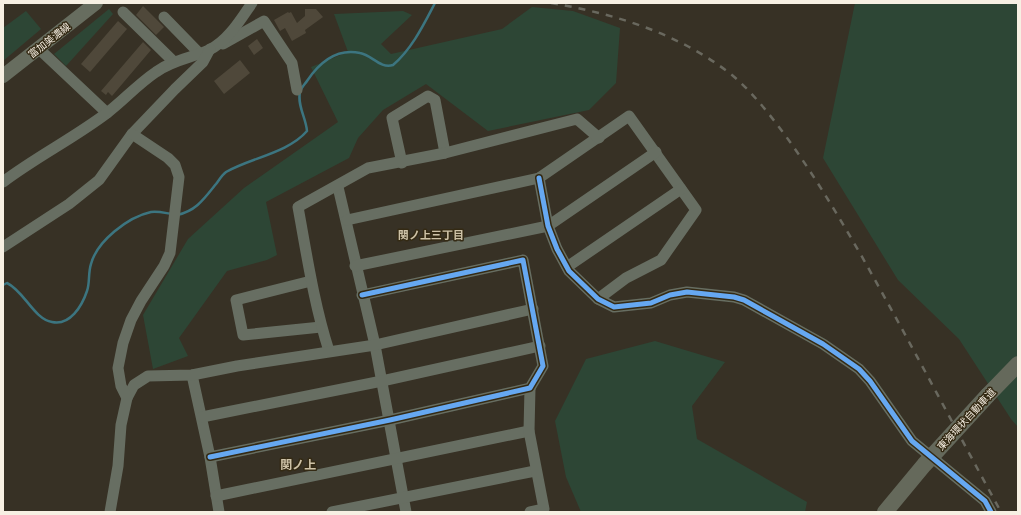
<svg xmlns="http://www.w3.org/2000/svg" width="1021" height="515" viewBox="0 0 1021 515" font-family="'Fira Sans Condensed','Noto Sans JP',sans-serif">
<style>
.green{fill:#2d4635}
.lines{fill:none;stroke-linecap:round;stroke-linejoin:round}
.stream{stroke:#3c7580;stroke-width:2.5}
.building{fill:#4f483a}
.minor{stroke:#676e62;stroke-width:11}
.major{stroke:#676d5f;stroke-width:14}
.highway{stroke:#65695b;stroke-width:16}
.rail{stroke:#69685e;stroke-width:2.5;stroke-dasharray:7 7;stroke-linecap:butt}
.highway-bridge{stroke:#65695b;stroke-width:16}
.cycleway-casing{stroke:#342a14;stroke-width:8}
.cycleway{stroke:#66a8f1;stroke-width:5}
.labels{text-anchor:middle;stroke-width:3;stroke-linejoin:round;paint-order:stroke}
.street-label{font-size:10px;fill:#f7f0e3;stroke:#342a14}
.neighbourhood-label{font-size:11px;font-weight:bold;fill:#cec2a7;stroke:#342a14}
.quarter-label{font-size:12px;font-weight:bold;fill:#cec2a7;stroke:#342a14}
</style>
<rect width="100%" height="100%" fill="#373125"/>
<g class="green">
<path d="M855,3H1018V427L1011,419L959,339L898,280L823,158Z"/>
<path d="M532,7L573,11L620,28L616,83L589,110L488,131L426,84L383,110L358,138L349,158L266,202L277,255L267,260L227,271L179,338L188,356L153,369L143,315L188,239L244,188L338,122L311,67L348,52L334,14L403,11L412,15L381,44L391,54L502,29Z"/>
<path d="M109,9L113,14L66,66L54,54Z"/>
<path d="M26,11L41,29L3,61V28Z"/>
<path d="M655,341L725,362L692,406L697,439L807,502L805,512H581L566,477L555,421L586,359Z"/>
</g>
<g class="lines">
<g class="stream">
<path d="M177,215C196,211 204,199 216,184C219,180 222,175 226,172C250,158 288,153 307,131C306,118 297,105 300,92C301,88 305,84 307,81C319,63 336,48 360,53C372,55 380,69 393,65C412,49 424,24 435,3"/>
<path d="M3,285L7,283C24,291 34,319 52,322C70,326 82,306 87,291C90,283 88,273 91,264C97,241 128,217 151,212C158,211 165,213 172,214"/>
</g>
</g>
<g class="building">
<path d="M143,6L164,27L156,35L136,15Z"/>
<path d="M305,9H316L323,17L305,30L306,33L292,41L285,28L280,31L274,20L288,12L289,13L291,12L297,23L305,16Z"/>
<path d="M118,21L127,29L90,72L81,64Z"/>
<path d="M257,39L263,48L254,55L248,46Z"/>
<path d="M143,42L151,50L112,96L108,92L106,95L101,91Z"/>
<path d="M240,60L250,73L224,94L214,81Z"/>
</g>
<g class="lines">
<g class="minor">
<path d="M123,12L174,62"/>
<path d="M164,17L199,53"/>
<path d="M223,44L264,21L292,63L297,90"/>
<path d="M38,48L107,113"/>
<path d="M402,163L392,118L428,96L435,100L445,153"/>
<path d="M539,178L548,226L557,249L569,271L598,299L614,307L651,303L670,295L687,292L734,297L744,300L823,344L859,369L870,381L912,441L985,501L991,512"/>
<path d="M3,182C36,157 74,138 107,113C124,100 138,84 156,72C172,60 191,58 209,50C228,41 241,19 252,3"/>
<path d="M338,187L375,345L406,512"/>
<path d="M347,220L539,178L629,116L696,210L661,260L626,278L598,299"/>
<path d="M3,247L69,204L99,180L132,134L175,89L203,62L210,49"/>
<path d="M355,266L548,226L656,152"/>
<path d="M567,267L681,189"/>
<path d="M311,281L236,300L243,335L321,327"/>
<path d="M329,351C314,304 307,256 298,207L368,168L445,153L577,119L599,138"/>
<path d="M192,375L210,457L219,512"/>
<path d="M127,398L134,385L148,376L192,375L237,366L375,345L533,309"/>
<path d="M202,417L382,381L540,346"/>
<path d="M210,457L390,420L530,388L543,366L523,260L362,295"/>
<path d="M216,496L529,431"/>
<path d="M110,512L118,466L121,425L127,398L121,386L118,368L123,343L131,320L141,301L164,266L170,253L179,177L175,165L168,158L132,134"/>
<path d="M332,512L535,471"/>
<path d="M530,512L544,509L529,431L530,388"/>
</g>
<path class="major" d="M3,76L96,3"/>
<path class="highway" d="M988,395L1018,364"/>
<path class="rail" d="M551,3C616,14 680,34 732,75C751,91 767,111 782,131C811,170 836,212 861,255C909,340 954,426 1001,512"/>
<path class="highway-bridge" d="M885,512L924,465L988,395"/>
<defs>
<g id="cycleway">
<path d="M539,178L548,226L557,249L569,271L598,299L614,307L651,303L670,295L687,292L734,297L744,300L823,344L859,369L870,381L912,441L985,501L991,512"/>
<path d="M210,457L390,420L530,388L543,366L523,260L362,295"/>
</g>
</defs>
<use href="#cycleway" class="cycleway-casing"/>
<use href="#cycleway" class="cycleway"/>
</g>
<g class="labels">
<g class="street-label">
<text transform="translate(49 40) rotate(-38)" y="4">富加美濃線</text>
<text transform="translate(966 419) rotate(-47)" y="4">東海環状自動車道</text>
</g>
<g class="neighbourhood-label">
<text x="431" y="239">関ノ上三丁目</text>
</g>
<g class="quarter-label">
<text x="298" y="469">関ノ上</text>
</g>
</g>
<rect width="1021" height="515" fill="none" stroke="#f7f0e3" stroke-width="8"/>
</svg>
